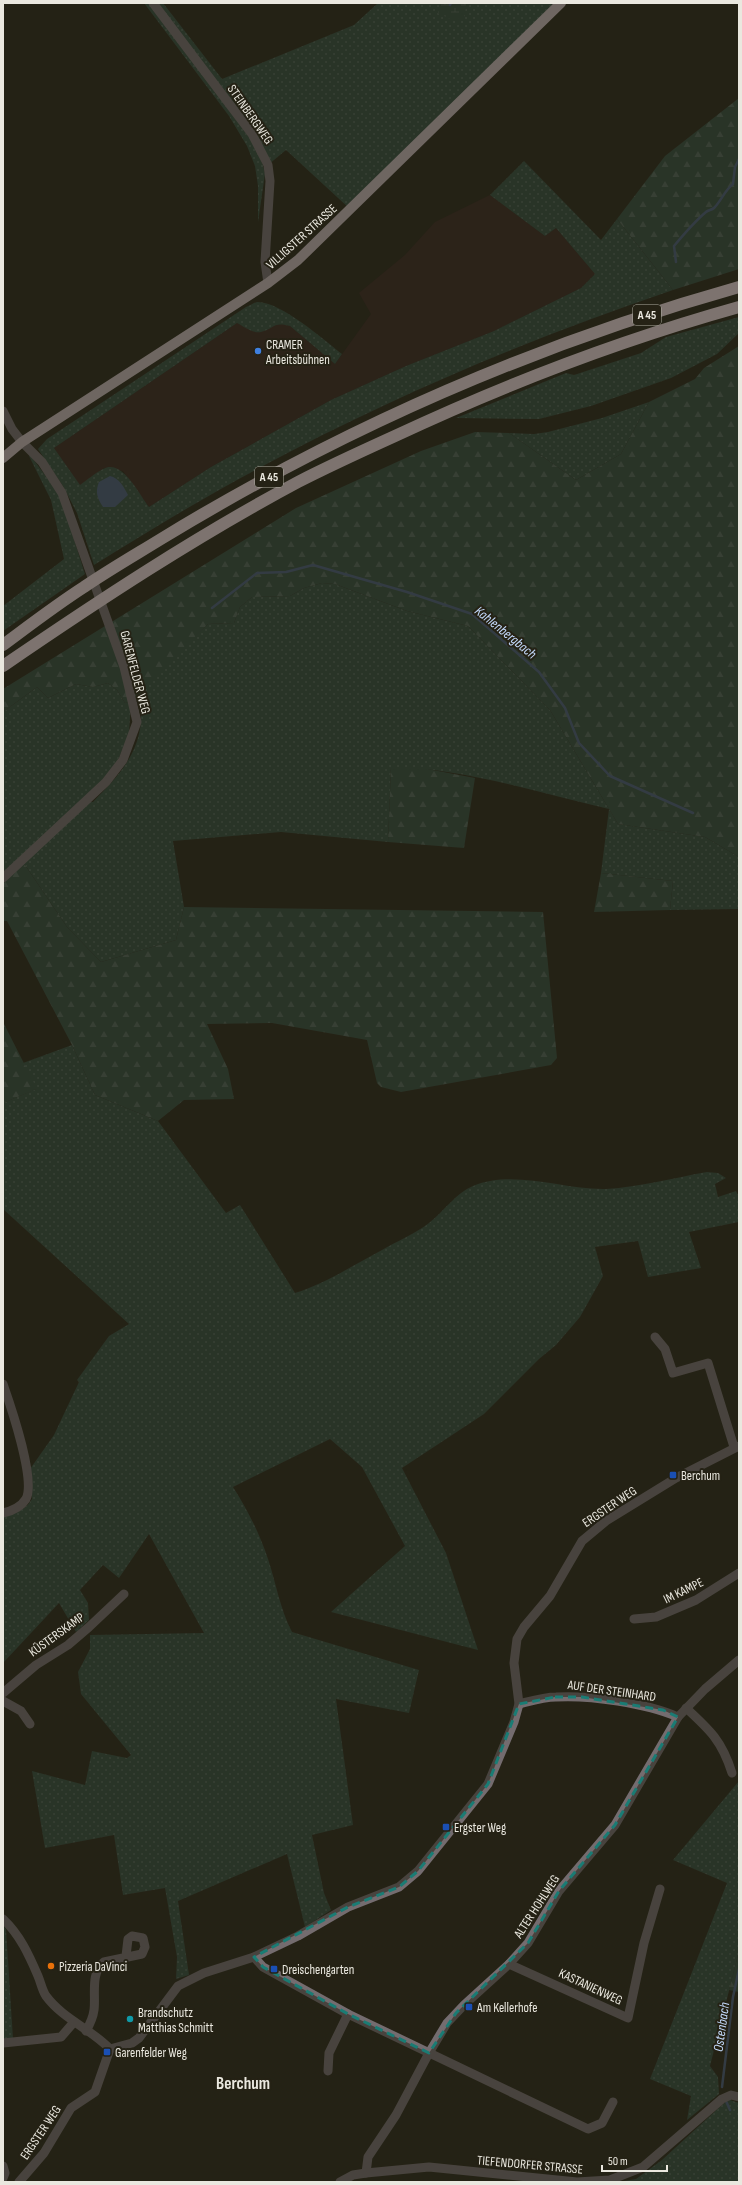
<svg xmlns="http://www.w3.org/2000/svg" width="742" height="2185" viewBox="0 0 742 2185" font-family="'Sofia Sans Condensed',sans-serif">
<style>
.industrial{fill:#36241e}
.grass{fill:url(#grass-dots)}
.forest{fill:url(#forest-firs)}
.wetland{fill:url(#wetland-marsh)}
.water{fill:#465a7a}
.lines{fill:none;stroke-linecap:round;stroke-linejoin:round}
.stream{stroke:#465a7a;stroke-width:2.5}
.minor{stroke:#746c6f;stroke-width:9}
.major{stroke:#c8b8bd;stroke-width:10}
.highway{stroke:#e9d6dc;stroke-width:12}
.marked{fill:none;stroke:#1a7c74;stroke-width:3;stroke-dasharray:8 5;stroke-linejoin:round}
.shop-dot{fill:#3f7fe0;stroke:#252215;stroke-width:1.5}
.transit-dot{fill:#1a4fb4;stroke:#252215;stroke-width:1.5}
.food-dot{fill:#e8710a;stroke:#252215;stroke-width:1.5}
.culture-dot{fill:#0f9aa8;stroke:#252215;stroke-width:1.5}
.labels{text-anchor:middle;stroke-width:4;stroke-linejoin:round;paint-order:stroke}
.shield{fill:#252215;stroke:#afada2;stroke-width:1}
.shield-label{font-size:12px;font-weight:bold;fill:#eae8df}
.street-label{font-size:13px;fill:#eae8df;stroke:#252215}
.poi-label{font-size:13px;fill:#eae8df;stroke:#252215;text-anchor:start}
.water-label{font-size:14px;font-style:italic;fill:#c4dafc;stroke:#252215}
.district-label{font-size:17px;font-weight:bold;fill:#eae8df;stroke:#252215}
</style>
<defs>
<pattern id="grass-dots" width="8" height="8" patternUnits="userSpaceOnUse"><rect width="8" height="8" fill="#30493d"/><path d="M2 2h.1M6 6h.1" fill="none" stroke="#4e6359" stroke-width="1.8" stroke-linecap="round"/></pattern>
<pattern id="forest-firs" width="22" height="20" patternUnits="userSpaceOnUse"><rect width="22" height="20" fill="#30493d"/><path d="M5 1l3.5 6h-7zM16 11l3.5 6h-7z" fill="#4e6359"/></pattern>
<pattern id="wetland-marsh" width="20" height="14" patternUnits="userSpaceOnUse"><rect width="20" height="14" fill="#30493d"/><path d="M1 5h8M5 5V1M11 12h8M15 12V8" fill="none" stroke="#4e6359"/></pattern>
</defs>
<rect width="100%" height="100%" fill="#252215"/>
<path class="industrial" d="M490,195L545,236L556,228L595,274L581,288L494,331L406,366L331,400L211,467L149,507L123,471L104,468L80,486L54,448L237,323L253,331L260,332L271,326L283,324L290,326L335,364L371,314L359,293L405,255L435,222Z"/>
<g class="grass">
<path d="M144,3H150L251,140L263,165L265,174L258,222V186L255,166L247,146L229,116Z"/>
<path d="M157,3H163L222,79L354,25L378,3H554L350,209L286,150L268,165Z"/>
<path d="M524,161L601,240L617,219L673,290C531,338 393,396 261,467C204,497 149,531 94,565L77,513L63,486L38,449L47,439L246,307C249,306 254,303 257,302C280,301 324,340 342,354L335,364L290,326C274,321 273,329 261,332C253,334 243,326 237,323L54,448L80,485C87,480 95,473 103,469C122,458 139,494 149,507L211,467L331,400L406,366L494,331L581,288L595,274L556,228L545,236L490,195Z"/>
<path d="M739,317V333L717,354L671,378L591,406L539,419L456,418L566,373L574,375L641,353L666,337Z"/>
<path d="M649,402L621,454L576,480L509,433L534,434L548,432L602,418Z"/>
<path d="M30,455L60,495L85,574L3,631V606L64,559L51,500L29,456Z"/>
<path d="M322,583L335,584L407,611L468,626L550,710L618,824L705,837L739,857V909L670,910L673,881L601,873L609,809C539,793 463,768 391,767L388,842L281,832L173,841L184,907L176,940L101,962L67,927L23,862L90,802H93C116,778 138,757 141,721C142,704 135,705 145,686C155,668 192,639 208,624L234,623L240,607L252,597L290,596L304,588Z"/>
<path d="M108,683L117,690L125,703L131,702L129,734L115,767L98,786L3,873V712L37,687L48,698L76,684L93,687Z"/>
<path d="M72,1045L95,1095L158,1121L226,1213L240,1205L295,1293C325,1284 355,1264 382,1250C397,1241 415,1234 429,1223C444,1211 456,1193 473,1186C514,1169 563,1190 606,1189C640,1187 673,1178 707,1172L718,1173L726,1178L715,1184L718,1197L736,1191L739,1197V1222L689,1232L701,1268L648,1277L638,1241L595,1247L603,1276L580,1317L556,1345L539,1359L484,1414L402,1468L446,1553L478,1650L331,1612L405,1546L362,1467L330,1439L233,1487C247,1509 260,1534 268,1559C276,1583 280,1609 292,1632L419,1670L409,1713L336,1699L353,1825L312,1835L324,1893L331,1910L305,1927L287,1854L178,1901L189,1975L176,1979L177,1957L165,1888L123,1895L114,1835L45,1848L32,1771L85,1785L92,1751L127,1758L131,1755L81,1694L78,1672L90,1649V1635L204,1633L149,1534L119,1578L103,1565L80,1590L88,1603L89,1620L76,1632L59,1603L3,1663V1517C14,1514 26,1510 32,1499L30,1469L54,1435L79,1382L77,1380L109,1336L129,1324L3,1209V1103L36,1089L23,1063Z"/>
<path d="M739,1781V1951L710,2066L718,2077L719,2094L687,2120L691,2096L650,2079L727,1883L673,1860Z"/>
<path d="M3,1926L6,1929L13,2039H3Z"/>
<path d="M730,2100L739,2103V2182H618L636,2179L662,2160L723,2104Z"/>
</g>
<g class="forest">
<path d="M739,98V269L673,290L617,219L665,156Z"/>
<path d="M739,346V857L705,837L618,824L550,710L468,626L407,611L335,584L322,583L304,588L290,596L252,597L240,607L234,623L208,624L146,684L138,701L125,703L117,690L108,683L93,687L76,684L48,698L37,687L3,712V689L296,508L421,451L475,432L509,433L576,480L621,454L649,402L695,379L704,368Z"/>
<path d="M391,767H417L475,778L464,848L388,842Z"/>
<path d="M23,862L67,927L101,962L176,940L184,907L543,912L557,1058L551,1065L401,1092L381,1087L377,1083L367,1040L272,1023L207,1024L228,1069L234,1099L184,1100L158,1121L95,1095L72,1045L7,921H3V884Z"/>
<path d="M601,873L673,881L670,910L594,912Z"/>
<path d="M3,1022L37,1089L3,1103Z"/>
<path d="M739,1951V1992L729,1990Z"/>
</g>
<path class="wetland" d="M440,3H466L465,16L454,21L438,13Z"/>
<path class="water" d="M110,476C119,478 124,487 128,495L115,507H103C97,498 95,492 99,482Z"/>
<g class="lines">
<g class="stream">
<path d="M450,5L451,3"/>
<path d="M676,262L674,246C684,234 694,222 706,212C708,210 712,210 714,208C721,201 725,190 733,184L735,167L739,159"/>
<path d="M212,608L257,573L286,572L313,565L407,592L472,614L539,672L565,708L579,743L610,776L693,813"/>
<path d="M722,2087L733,1997L739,1969"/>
<path d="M726,2101L730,2110"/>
</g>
<g class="minor">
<path d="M153,3L252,134L268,165L270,181L265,262L268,283"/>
<path d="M3,411L12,429L22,442L42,462L62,493L124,667L137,722L123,760L106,782L3,878"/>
<path d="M655,1337L665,1349L673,1373L708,1363L734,1447"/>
<path d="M3,1384C10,1404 36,1480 26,1499C21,1507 12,1511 3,1513"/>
<path d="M634,1619L656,1617L696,1600L739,1573"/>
<path d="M3,1693L36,1665L68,1645L89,1627L124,1594"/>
<path d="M3,1701L21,1711L30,1724"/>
<path d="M519,1704C531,1701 544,1697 556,1697C590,1695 646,1703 678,1717"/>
<path d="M686,1708C710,1730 722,1741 732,1773"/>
<path d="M3,1919C20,1935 29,1955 38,1976C41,1983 42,1990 46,1996C63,2019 91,2029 110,2049"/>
<path d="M254,1957L263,1967L348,2014L588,2129L602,2123L613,2102"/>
<path d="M509,1964L628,2018L644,1943L660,1889"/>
<path d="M86,2031C90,2024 93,2018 94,2010C96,1996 90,1972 104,1962L142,1954L145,1947L143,1938L132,1936L128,1939L126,1956"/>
<path d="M3,2043L61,2037L74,2022"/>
<path d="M328,2071L329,2053L348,2014"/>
<path d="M3,2166L5,2173L3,2178"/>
<path d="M366,2173L368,2157L396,2115L429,2053L447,2023L464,2005L509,1964L528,1943L559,1891L615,1825L678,1717L705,1689L739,1660"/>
<path d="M19,2182L44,2153L71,2108L95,2092L110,2049L132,2043L139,2038L178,1986L204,1973L254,1957L298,1936L348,1907L399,1887L418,1871L488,1784L514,1722L519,1704L514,1663L517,1639L524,1627L550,1596L582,1541L606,1521L676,1478L739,1446"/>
<path d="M340,2182L353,2175L366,2173L429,2167L577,2182L610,2180L643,2167L722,2099L731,2095L739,2097"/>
</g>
<path class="major" d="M3,458L22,442L268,283L298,260L561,3"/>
<g class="highway">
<path d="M3,645C30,625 56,605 84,587C109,570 135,555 161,539C341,429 536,344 739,287"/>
<path d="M3,666C98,601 195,537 298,482C329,466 362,451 395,436C506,384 621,340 739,307"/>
</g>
</g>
<path d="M0 0H742V2185H0ZM555,1697H582L663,1710L678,1717L615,1825L559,1891L528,1943L456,2013L429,2053L348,2014L263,1967L254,1957L348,1907L399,1887L418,1871L488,1784L519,1704Z" fill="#252215" fill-opacity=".55" fill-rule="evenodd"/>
<path class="marked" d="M555,1697H582L663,1710L678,1717L615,1825L559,1891L528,1943L456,2013L429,2053L348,2014L263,1967L254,1957L348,1907L399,1887L418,1871L488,1784L519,1704Z"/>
<circle class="shop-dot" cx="258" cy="351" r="4"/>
<g class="transit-dot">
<rect x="669" y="1471" width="8" height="8" rx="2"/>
<rect x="442" y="1823" width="8" height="8" rx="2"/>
<rect x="270" y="1965" width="8" height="8" rx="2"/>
<rect x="465" y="2003" width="8" height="8" rx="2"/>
<rect x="103" y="2048" width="8" height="8" rx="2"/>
</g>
<circle class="food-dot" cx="51" cy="1966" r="4"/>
<circle class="culture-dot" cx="130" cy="2019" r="4"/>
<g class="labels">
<g class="shield">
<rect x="633" y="305" width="28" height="20" rx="3"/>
<rect x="255" y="467" width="28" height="20" rx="3"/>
</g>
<g class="shield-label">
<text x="647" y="319">A 45</text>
<text x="269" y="481">A 45</text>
</g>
<g class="street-label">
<text transform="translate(251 114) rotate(55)" y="5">STEINBERGWEG</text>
<text transform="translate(301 236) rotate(-42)" y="5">VILLIGSTER STRASSE</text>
<text transform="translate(136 672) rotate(75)" y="5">GARENFELDER WEG</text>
<text transform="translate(609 1506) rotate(-34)" y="5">ERGSTER WEG</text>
<text transform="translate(683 1590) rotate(-26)" y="5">IM KAMPE</text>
<text transform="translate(56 1634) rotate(-36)" y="5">KÜSTERSKAMP</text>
<text transform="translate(612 1690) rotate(8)" y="5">AUF DER STEINHARD</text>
<text transform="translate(536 1906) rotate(-57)" y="5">ALTER HOHLWEG</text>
<text transform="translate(591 1986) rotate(25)" y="5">KASTANIENWEG</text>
<text transform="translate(40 2132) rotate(-56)" y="5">ERGSTER WEG</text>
<text transform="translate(530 2164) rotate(5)" y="5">TIEFENDORFER STRASSE</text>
</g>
<g class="poi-label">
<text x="266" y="349">CRAMER<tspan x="266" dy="15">Arbeitsbühnen</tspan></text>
<text x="681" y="1480">Berchum</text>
<text x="454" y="1832">Ergster Weg</text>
<text x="59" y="1971">Pizzeria DaVinci</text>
<text x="282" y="1974">Dreischengarten</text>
<text x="477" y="2012">Am Kellerhofe</text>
<text x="138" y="2017">Brandschutz<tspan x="138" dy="15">Matthias Schmitt</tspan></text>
<text x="115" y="2057">Garenfelder Weg</text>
</g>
<g class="water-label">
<text transform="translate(506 632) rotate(39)" y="5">Kahlenbergbach</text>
<text transform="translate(721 2027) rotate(-82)" y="5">Ostenbach</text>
</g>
<g class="district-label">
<text x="243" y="2089">Berchum</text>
</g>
</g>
<rect width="742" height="2185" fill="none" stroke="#eae8df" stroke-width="8"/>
<path d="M602 2165v6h65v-6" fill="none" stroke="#eae8df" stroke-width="2"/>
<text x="608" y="2165" font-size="12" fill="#eae8df" stroke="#252215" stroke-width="3" paint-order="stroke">50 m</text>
</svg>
